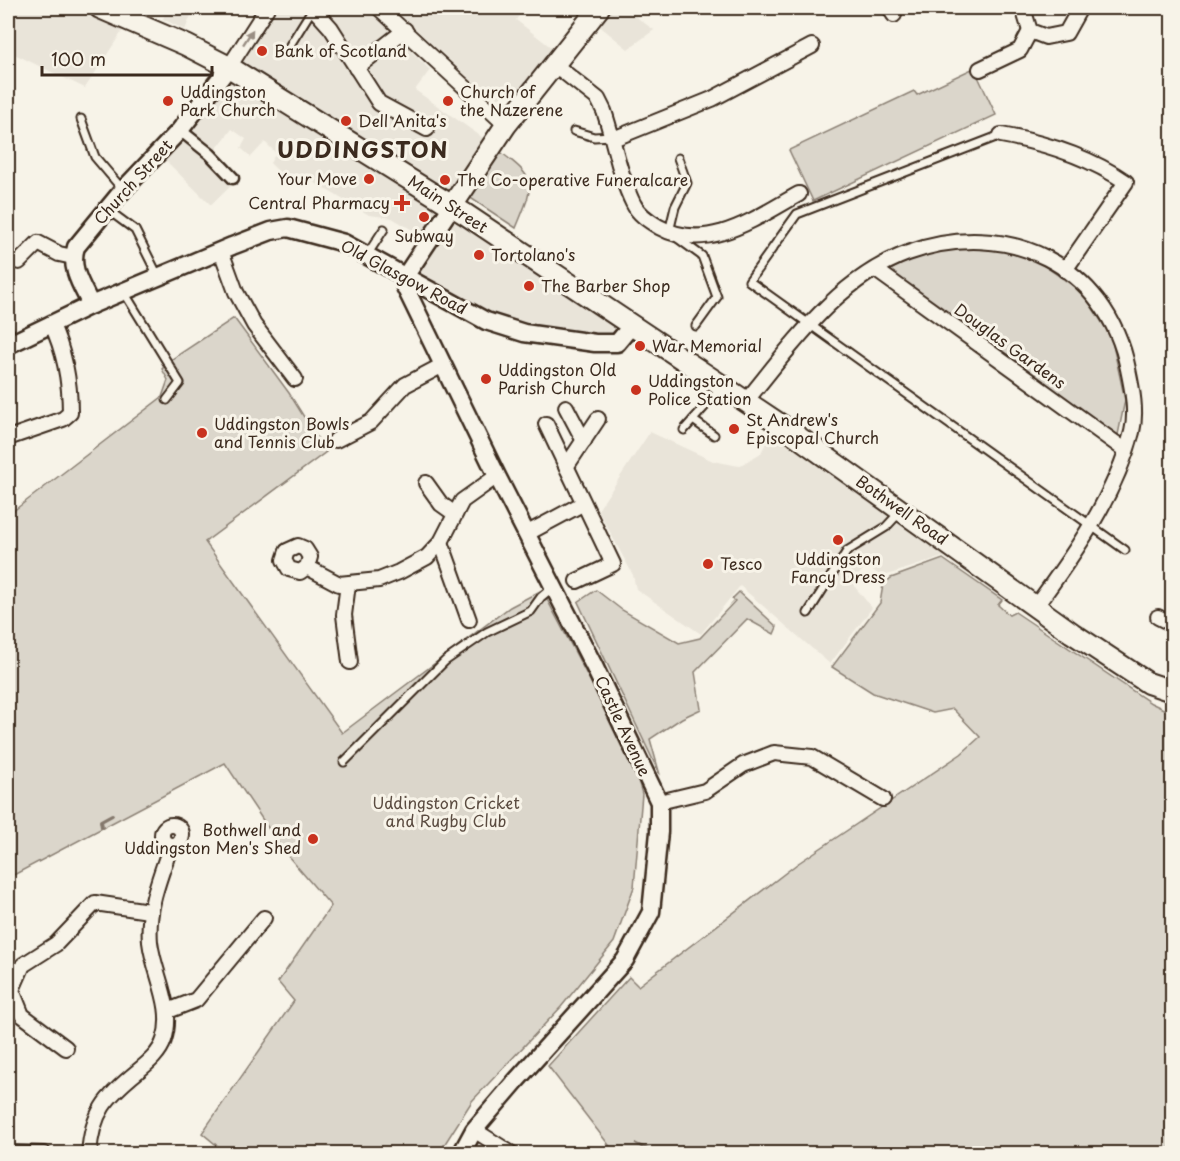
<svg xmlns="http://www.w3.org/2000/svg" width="1180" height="1161" viewBox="0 0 1180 1161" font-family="'Playpen Sans',sans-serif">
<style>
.built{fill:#e9e4d9}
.green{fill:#dbd6cb;stroke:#8b8074;stroke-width:1.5}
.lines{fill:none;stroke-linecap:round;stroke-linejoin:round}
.stream{stroke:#84786c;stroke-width:4}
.service-casing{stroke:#3b2a1e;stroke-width:11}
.pedestrian-casing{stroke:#3b2a1e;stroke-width:15}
.minor-casing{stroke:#3b2a1e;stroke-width:18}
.tertiary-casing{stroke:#3b2a1e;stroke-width:21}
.secondary-casing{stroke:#3b2a1e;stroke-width:24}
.service{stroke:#f7f3e8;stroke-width:7}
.pedestrian{stroke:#f7f3e8;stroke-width:10}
.minor{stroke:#f7f3e8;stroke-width:14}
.tertiary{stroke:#f7f3e8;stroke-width:16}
.secondary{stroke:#f7f3e8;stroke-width:20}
.oneway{fill:#998e83}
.poi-dot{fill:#c8321e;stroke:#f7f3e8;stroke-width:2}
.labels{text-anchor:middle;stroke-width:6;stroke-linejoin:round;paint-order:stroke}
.poi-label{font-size:16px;fill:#3b2a1e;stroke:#f7f3e8;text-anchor:start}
.street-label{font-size:16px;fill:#3b2a1e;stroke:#f7f3e8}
.park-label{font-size:16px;fill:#5b4c41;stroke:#f7f3e8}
.district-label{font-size:22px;font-weight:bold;letter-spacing:1.5px;fill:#3b2a1e;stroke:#f7f3e8}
</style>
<rect width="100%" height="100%" fill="#f7f3e8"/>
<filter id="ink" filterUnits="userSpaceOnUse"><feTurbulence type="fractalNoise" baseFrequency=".0167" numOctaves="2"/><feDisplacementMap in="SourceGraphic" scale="12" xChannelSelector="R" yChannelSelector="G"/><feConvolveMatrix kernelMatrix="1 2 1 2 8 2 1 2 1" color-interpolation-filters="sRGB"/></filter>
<g filter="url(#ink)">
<g class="built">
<path d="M8,8H68L123,30L85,88L8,51Z"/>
<path d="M167,8H194L185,30L163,19Z"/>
<path d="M273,8H368L430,70L415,90L486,140L453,217L615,323L612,335L513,322L486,313L415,269L433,242L392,218L369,215L300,174H281L270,163L276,153L265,142L251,157L241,148L246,139L232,129L214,152L186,131Z"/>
<path d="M393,8H524L516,20L552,48L516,94L493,100Z"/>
<path d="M609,8H624L654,30L628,49L597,24Z"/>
<path d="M184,135L233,184L211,205L162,157Z"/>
<path d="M773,429L802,446L946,556L881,577L867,565L857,577L855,587L872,608L830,664L740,586L701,634L636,589L633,575L598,510L650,432L713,461L739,466L761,453Z"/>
</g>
<g class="green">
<path d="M974,68L996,115L813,201L789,150L914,91L917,95Z"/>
<path d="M499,151C539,180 534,184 516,228L469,197Z"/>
<path d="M991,245L1030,256L1082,292L1111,336L1125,400L1118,435L888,272C921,247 951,246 991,245Z"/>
<path d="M234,318L289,393L326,452L205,542L342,733L510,607L542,590L633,762L642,794L634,887L614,942L561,1007L472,1101L439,1153H226L202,1133L294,1001L278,982L331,906L282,849L225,763L8,878V515L162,397L168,380L162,369L172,359Z"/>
<path d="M943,559L1002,600L998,605L1009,615L1015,612L1151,703L1172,713V1153L659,1154L635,1143L649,1153H615L548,1066L629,977L638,986L797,864L961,754L980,737L953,709L933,713L873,693L832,667L880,603L883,585L891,578Z"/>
<path d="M596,590L622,610L679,643L700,638L735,601L732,599L739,592L777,627L774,634L747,619L695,672L701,709L682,718L650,739L660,775L578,602Z"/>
</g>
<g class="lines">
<path class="stream" d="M102,827L101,821L112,815"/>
<defs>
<g id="service">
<path d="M290,45L313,8"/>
<path d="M81,119L95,157L123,190"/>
<path d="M574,131L594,137L612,136"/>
<path d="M1001,135L797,214L749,281L1125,550"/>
<path d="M678,158L687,183L675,207L669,232L702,256L717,297L696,326"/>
<path d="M108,210L135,230L158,276"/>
<path d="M367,255L384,229"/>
<path d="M124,292L180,383L167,400"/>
<path d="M8,328L15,342"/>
<path d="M693,420L714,435"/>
<path d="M684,430L722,387"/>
<path d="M808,613L847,551L886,527L899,513"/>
<path d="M344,762L445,661L487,632L531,611L541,597L553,587"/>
</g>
<path id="pedestrian" d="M180,130L210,154L233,178"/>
<g id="minor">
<path d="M313,8L331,28L379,103L427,129"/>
<path d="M379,8L506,125"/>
<path d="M890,8L894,15"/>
<path d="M1023,8L1030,31L1046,37L1066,33L1080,8"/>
<path d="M555,65L598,99L604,111C614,140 619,175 633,203C638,214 649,221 659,227C708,254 757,217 799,194"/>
<path d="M229,67L267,8"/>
<path d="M356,68L405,30"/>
<path d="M980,69L1020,50L1030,31"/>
<path d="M1001,135C1046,143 1088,156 1126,182L1065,270"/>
<path d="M613,139L712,99L812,46"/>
<path d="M221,251L236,292L254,325L295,379"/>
<path d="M19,262L38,243L59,254L73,257"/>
<path d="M876,270L1125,450"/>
<path d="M746,401C792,345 837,279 908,253C1006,217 1107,264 1128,369C1132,388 1137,412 1132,432C1115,496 1075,553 1036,606"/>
<path d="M566,407L584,441"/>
<path d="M546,424L613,564L577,581"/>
<path d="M8,438L63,419L70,413C70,383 64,350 51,323"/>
<path d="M336,440L371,422L405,385L443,365"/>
<path d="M566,467L598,419"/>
<path d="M426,483L441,504L455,514"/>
<path d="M526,534L582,504"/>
<path d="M441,542L469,620"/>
<path d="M307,567L300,572L289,569L284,560L287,551L298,546L305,549L310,557L307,567L339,584L379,580L399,572L427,557L441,542L462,501L497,476"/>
<path d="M348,584L344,615L350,662"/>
<path d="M1158,617L1172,624"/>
<path d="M659,802L705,791L743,765L774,753L812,757L883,799"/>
<circle cx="172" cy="835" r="10"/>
<path d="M168,1011L196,1000L264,918"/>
<path d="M66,1048L22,1015L12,990L23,965L56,944L95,903L149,911"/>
<path d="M474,1130L512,1154"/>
<path d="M8,1153L44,1154"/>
<path d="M89,1154C92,1112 106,1097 138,1071C148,1063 160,1053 164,1040C175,1007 154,975 150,942C147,906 160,878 171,845"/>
</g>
<g id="tertiary">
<path d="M452,206L406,275L405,287L497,476L594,666L659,802V832L651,912L625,960L515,1082L474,1130L461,1154"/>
<path d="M91,305C82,286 69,268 76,247L123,190L180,130L229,67"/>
<path d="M8,345L91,305L232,246L271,231L288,228L344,243L486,321L524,333L595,343H617L632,325"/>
</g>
<g id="secondary">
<path d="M100,8L186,45L229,67L465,214L787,429L1072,633L1148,683L1172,691"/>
<path d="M452,206L506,125L599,8"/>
</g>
</defs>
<use href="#service" class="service-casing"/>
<use href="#pedestrian" class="pedestrian-casing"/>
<use href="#minor" class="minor-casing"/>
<use href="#tertiary" class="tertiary-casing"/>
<use href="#secondary" class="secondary-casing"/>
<use href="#service" class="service"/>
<use href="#pedestrian" class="pedestrian"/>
<use href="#minor" class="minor"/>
<use href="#tertiary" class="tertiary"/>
<use href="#secondary" class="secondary"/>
</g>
<defs><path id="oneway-solid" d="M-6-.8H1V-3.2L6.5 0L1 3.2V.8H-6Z" transform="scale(1.5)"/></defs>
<use class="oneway" href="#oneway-solid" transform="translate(248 37) rotate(-57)"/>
</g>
<g class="poi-dot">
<circle cx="262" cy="51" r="6"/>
<circle cx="168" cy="101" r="6"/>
<circle cx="448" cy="101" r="6"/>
<circle cx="346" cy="121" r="6"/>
<circle cx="369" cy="179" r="6"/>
<circle cx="445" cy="180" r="6"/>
<path d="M399 194h6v6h6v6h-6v6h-6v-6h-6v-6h6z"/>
<circle cx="424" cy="217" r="6"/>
<circle cx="479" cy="255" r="6"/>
<circle cx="529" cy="286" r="6"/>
<circle cx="640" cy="346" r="6"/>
<circle cx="486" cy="379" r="6"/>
<circle cx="636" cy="390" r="6"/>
<circle cx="734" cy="429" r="6"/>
<circle cx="202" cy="433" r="6"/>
<circle cx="838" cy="540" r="6"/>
<circle cx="708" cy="564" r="6"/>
<circle cx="313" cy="839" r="6"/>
</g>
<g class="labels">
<g class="poi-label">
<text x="274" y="57">Bank of Scotland</text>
<text x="180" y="98">Uddingston<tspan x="180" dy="18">Park Church</tspan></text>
<text x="460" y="98">Church of<tspan x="460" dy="18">the Nazerene</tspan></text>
<text x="358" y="127">Dell Anita's</text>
<text x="357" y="185" text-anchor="end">Your Move</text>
<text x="457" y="186">The Co-operative Funeralcare</text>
<text x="390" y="209" text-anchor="end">Central Pharmacy</text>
<text x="424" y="242" text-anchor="middle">Subway</text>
<text x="491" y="261">Tortolano's</text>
<text x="541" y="292">The Barber Shop</text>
<text x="652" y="352">War Memorial</text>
<text x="498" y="376">Uddingston Old<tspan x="498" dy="18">Parish Church</tspan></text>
<text x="648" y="387">Uddingston<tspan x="648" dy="18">Police Station</tspan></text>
<text x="746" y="426">St Andrew's<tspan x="746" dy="18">Episcopal Church</tspan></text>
<text x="214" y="430">Uddingston Bowls<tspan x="214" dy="18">and Tennis Club</tspan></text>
<text x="838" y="565" text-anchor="middle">Uddingston<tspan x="838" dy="18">Fancy Dress</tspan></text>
<text x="720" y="570">Tesco</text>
<text x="301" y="836" text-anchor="end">Bothwell and<tspan x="301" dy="18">Uddingston Men's Shed</tspan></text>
</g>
<g class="street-label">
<text transform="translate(133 182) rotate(-48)" y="6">Church Street</text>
<text transform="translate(448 204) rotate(33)" y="6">Main Street</text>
<text transform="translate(404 277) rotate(28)" y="6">Old Glasgow Road</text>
<text transform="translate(1010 346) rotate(36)" y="6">Douglas Gardens</text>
<text transform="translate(902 510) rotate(35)" y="6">Bothwell Road</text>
<text transform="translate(623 726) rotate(65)" y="6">Castle Avenue</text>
</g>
<g class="park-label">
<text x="446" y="809">Uddingston Cricket<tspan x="446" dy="18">and Rugby Club</tspan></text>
</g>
<g class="district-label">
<text x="363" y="158">UDDINGSTON</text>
</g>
</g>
<rect width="1180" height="1161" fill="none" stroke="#f7f3e8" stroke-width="30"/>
<rect x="15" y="15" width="1150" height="1131" fill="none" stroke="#3b2a1e" stroke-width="2" filter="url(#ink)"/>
<path d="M42 66v9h170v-9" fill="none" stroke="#3b2a1e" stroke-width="3"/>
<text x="51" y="66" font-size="18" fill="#3b2a1e" stroke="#f7f3e8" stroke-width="4.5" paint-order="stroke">100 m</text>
</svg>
